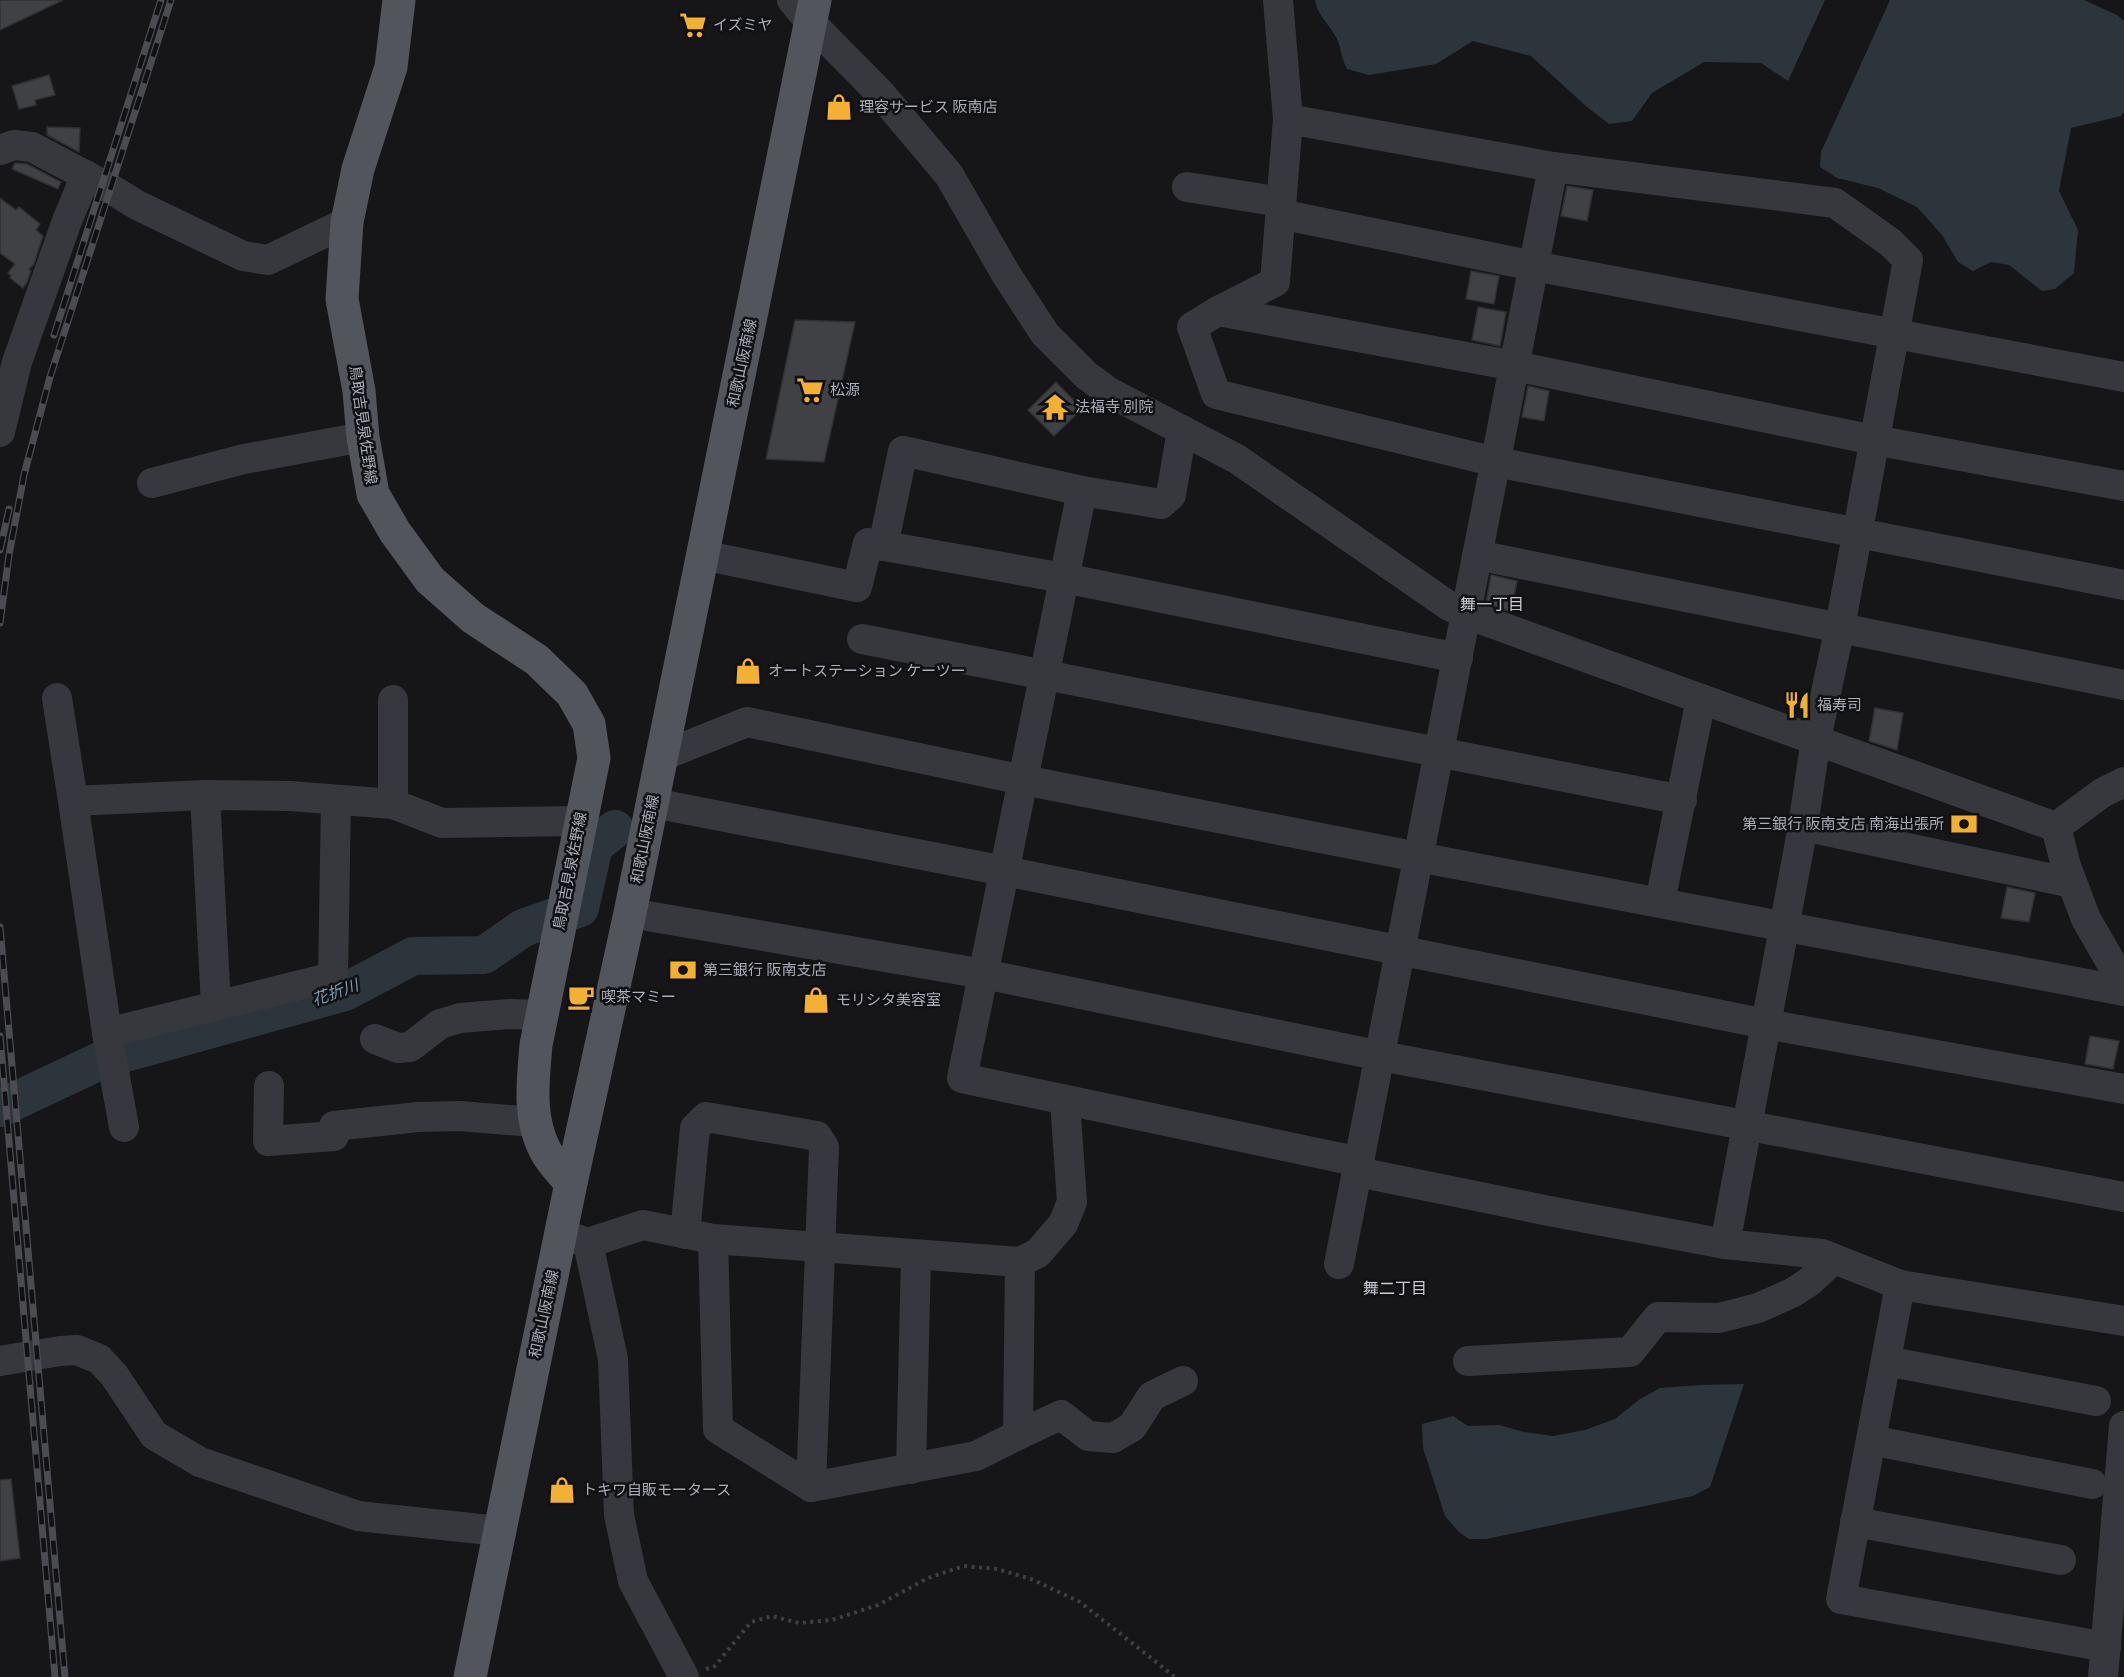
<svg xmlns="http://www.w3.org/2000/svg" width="2124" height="1677" viewBox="0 0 2124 1677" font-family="Ubuntu,'Noto Sans JP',sans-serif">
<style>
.water{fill:#2c353c}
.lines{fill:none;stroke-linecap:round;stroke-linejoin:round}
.river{stroke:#2c353c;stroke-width:38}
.building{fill:#404145;stroke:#303034;stroke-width:1.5}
.path{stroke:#3d3f44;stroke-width:4;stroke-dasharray:3 4.5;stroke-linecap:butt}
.minor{stroke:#37383d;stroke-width:30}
.major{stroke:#53555c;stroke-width:33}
.rail-casing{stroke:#4a4c52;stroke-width:7}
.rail{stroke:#111113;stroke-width:4.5;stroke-dasharray:14;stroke-linecap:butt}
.labels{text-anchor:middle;stroke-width:5;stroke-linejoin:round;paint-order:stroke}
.poi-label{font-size:15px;fill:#a8adb8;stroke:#111113;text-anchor:start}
.street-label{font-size:15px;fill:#a8adb8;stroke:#111113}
.neighbourhood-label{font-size:16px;fill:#c9ccd4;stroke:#111113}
.water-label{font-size:16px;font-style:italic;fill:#7f9bb3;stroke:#111113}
</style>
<rect width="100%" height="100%" fill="#161618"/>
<g class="water">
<path d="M1315,0H1825L1788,81L1761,63L1704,62L1652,93L1632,121L1609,124L1587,107L1531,56L1473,41L1436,64L1369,75L1347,69C1341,58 1341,46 1336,37C1329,24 1317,15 1315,0Z"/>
<path d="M1890,0H2084L2117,15L2124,21V112L2121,116L2071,128L2059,191L2078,230L2074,273L2055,289L2042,291L2009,265L1991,262L1973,271L1958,262L1942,235L1917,207L1878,188L1837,178L1820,167L1821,152Z"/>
<path d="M1744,1384L1710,1487L1693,1496L1486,1539H1469L1459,1532L1445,1516L1423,1448L1422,1424L1453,1416L1468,1426L1499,1425L1524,1432L1553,1436L1585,1430L1615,1419L1640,1399L1660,1388L1701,1385Z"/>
</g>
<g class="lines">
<path class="river" d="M0,1108L104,1059L345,992L413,956L484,955L523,928L580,908L594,846L615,829"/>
</g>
<g class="building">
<path d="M0,0H63L0,30Z"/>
<path d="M49,75L55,95L35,100L36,105L19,109L12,86Z"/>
<path d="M47,127L80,128L79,152L47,135Z"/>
<path d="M15,163L27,164L61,182L58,189L12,169Z"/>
<path d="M1567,186L1593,190L1587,221L1561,216Z"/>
<path d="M0,198L16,210L19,207L40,224L36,230L43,236L34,264L29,269L31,271L27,282L23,288L10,278L11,276L8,273L15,264L0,253Z"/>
<path d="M1471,271L1499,276L1494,304L1466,299Z"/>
<path d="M1478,307L1506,312L1500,346L1472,340Z"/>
<path d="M795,320L855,322L824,462L766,459Z"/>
<path d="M1056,382L1082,409L1054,436L1028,410Z"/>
<path d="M1528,386L1549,391L1544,421L1522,417Z"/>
<path d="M1491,575L1517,581L1511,612L1486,603Z"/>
<path d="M1875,708L1903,713L1897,750L1869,741Z"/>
<path d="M2007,887L2035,893L2029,922L2001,918Z"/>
<path d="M2090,1036L2119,1041L2113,1069L2085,1064Z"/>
<path d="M11,1479L20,1558L0,1561V1480Z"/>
</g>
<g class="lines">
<path class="path" d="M706,1669L715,1666L751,1622L772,1616L799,1623L832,1620L878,1605L928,1578L964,1566L997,1569L1031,1579L1080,1602L1175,1677"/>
<g class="minor">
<path d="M792,0L811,23L880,93L949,175L1006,274L1045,334L1086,375L1109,392L1237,459L1449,606L1466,614L2056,827"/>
<path d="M1278,0L1288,119L1275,282L1218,311L1192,327L1216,394L1496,462L2124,585"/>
<path d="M1288,119L1553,167L1835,203L1891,243L1908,260L1840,627L1816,739L1803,826L1725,1244"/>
<path d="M0,150L14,145L32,147L111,189L137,205L243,256L268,260L347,222"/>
<path d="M1187,187L1281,202"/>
<path d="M1280,214L1534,266L2124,377"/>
<path d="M1218,311L1515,366L1874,440L2124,486"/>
<path d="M1182,430L1171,495L1161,504L1082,491L962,1078L1360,1162"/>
<path d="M0,432L17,362L67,221L86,175"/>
<path d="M152,483L244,459L363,437"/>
<path d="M883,546L903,451L1082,491"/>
<path d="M702,555L857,587L868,543L1064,578L1458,658"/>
<path d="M1477,555C1692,600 1908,641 2124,685"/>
<path d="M862,639L1682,800"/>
<path d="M57,698L73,801"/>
<path d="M393,700V804"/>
<path d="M662,756L747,722L1023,780L1418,857L2124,991"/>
<path d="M205,795L216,1006"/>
<path d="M653,803L1005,871L1766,1024L2124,1089"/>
<path d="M1803,826L2072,883"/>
<path d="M2056,827L2066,866L2086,919L2124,985"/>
<path d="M2056,827L2102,793L2124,782"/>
<path d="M1660,902L1701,699"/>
<path d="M630,913L984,974L1381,1056L2124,1197"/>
<path d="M107,1033L333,977L336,800"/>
<path d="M375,1039L398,1048L410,1047L440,1024L460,1018L510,1014L542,1015"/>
<path d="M269,1086L268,1141L334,1136V1126L418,1117L459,1116L534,1122"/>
<path d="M124,1127L107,1033L73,801L205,795L290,796L393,804L442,823L580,821"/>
<path d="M1358,1172L1549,1211L1725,1244L1822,1254L1900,1285L2124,1321"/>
<path d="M561,1234L588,1243L643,1225L713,1239L1020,1262L1038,1253L1063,1224L1072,1202L1065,1101"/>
<path d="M685,1234L695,1128L706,1117L817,1136L824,1147L811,1487"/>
<path d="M713,1239L718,1429L811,1487L976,1456L1018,1435L1020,1262"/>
<path d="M588,1243L613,1359L619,1515L633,1581L684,1677"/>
<path d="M1339,1264L1553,167"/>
<path d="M1900,1285L1841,1599L2106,1647"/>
<path d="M0,1361L60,1351L77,1350L99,1359L114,1375L154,1435L200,1462L358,1516L499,1531"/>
<path d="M1468,1361L1630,1352L1658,1317L1719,1318L1758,1308L1792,1293L1809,1282L1834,1259"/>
<path d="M1886,1361L2096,1401"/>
<path d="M1018,1435L1061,1415L1088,1436L1113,1438L1132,1427L1152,1396L1183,1381"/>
<path d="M1871,1440L2092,1484"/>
<path d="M911,1469L916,1255"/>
<path d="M1855,1522L2061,1560"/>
<path d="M2103,1677L2124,1426"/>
</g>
<g class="major">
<path d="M399,0L391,67L358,169L347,222L342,299L359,391L363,437L373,494L395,532L430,580L473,618L537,660L572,694L589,724L594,758L536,1045C533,1081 528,1117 545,1150C551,1162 562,1173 571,1183"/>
<path d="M470,1677L571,1183L630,913L815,0"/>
</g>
<defs>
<g id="rail">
<path d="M54,335L161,0"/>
<path d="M0,550L9,509"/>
<path d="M0,623L9,555L24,475L50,377L171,0"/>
<path d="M0,927L65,1677"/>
<path d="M0,1036L55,1677"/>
</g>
</defs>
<use href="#rail" class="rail-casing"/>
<use href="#rail" class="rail"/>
</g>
<defs>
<symbol id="supermarket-bare" viewBox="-9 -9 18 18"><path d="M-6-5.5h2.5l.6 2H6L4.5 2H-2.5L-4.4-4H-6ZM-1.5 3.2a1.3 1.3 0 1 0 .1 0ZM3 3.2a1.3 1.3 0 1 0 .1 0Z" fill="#f2b134" stroke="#111113" stroke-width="2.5" paint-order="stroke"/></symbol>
<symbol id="shop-bare" viewBox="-9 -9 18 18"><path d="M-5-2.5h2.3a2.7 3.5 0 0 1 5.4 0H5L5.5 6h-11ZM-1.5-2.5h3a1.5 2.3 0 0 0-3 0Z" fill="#f2b134" stroke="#111113" stroke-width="2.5" paint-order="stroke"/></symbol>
<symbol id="temple-bare" viewBox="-9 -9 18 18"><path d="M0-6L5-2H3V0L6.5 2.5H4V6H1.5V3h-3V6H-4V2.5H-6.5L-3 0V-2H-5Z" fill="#f2b134" stroke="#111113" stroke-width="2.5" paint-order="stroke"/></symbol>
<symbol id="restaurant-bare" viewBox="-9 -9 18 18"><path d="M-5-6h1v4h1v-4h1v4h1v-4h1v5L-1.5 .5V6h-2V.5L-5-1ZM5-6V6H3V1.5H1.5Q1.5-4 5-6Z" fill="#f2b134" stroke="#111113" stroke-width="2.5" paint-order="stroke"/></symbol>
<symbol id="bank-bare" viewBox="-9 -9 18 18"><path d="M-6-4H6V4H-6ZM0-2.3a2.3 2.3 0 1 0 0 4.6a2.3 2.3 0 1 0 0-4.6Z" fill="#f2b134" stroke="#111113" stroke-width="2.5" paint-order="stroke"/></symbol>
<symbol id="cafe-bare" viewBox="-9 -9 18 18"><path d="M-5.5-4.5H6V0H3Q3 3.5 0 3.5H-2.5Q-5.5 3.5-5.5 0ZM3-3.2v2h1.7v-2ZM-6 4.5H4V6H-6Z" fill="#f2b134" stroke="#111113" stroke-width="2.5" paint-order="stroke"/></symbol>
</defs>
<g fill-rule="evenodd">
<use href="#supermarket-bare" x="674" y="6" width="38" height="38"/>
<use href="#shop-bare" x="820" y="88" width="38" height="38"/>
<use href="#supermarket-bare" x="791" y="371" width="38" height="38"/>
<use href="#temple-bare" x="1036" y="388" width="38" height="38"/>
<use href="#shop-bare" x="729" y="652" width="38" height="38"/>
<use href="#restaurant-bare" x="1778" y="686" width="38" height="38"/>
<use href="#bank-bare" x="1945" y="805" width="38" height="38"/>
<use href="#bank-bare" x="664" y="951" width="38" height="38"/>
<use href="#cafe-bare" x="562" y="978" width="38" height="38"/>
<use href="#shop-bare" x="797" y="981" width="38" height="38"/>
<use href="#shop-bare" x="543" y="1471" width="38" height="38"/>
</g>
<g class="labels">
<g class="poi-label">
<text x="713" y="30">イズミヤ</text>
<text x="859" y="112">理容サービス 阪南店</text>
<text x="830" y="395">松源</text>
<text x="1075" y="412">法福寺 別院</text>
<text x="768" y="676">オートステーション ケーツー</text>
<text x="1817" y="710">福寿司</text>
<text x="1944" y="829" text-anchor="end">第三銀行 阪南支店 南海出張所</text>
<text x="703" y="975">第三銀行 阪南支店</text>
<text x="601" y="1002">喫茶マミー</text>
<text x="836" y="1005">モリシタ美容室</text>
<text x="582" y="1495">トキワ自販モータース</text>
</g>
<g class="street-label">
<text transform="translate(742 363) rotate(-78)" y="5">和歌山阪南線</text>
<text transform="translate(363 425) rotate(82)" y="5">鳥取吉見泉佐野線</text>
<text transform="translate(645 839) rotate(-79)" y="5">和歌山阪南線</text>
<text transform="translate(570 871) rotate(-79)" y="5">鳥取吉見泉佐野線</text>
<text transform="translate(544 1314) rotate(-78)" y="5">和歌山阪南線</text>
</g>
<g class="neighbourhood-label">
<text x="1492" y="610">舞一丁目</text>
<text x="1395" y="1294">舞二丁目</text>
</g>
<g class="water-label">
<text transform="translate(335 992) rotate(-20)" y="6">花折川</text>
</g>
</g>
</svg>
